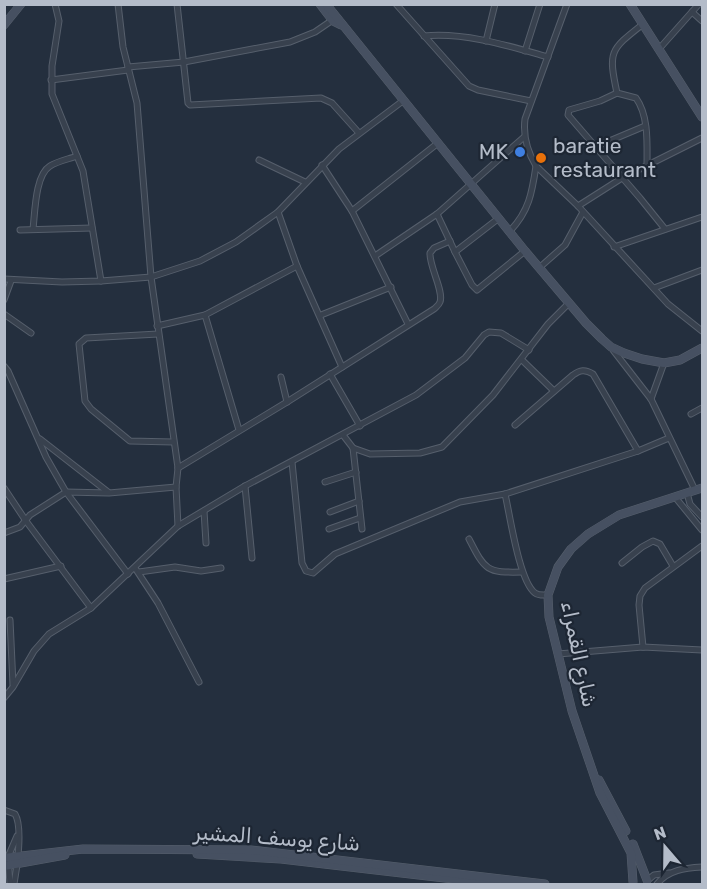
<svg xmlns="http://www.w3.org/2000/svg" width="707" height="889" viewBox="0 0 707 889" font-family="Rubik,Vazirmatn,sans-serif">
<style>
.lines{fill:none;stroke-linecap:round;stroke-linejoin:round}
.street-casing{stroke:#565f6c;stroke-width:7}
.secondary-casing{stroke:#565f6c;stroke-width:9}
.street{stroke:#38414e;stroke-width:5}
.secondary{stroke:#465061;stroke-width:8}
.shop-dot{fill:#3f7fe0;stroke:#1d2633;stroke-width:2}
.food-dot{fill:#e8710a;stroke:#1d2633;stroke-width:2}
.labels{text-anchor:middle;stroke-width:4.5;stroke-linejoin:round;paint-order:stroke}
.poi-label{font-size:21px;fill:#b4bcc9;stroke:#1d2633;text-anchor:start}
.street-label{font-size:21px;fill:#b4bcc9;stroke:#1d2633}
</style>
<rect width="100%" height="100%" fill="#242f3e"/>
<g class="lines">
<defs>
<g id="street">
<path d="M55,4L59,21L52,66V94L83,171L101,281"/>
<path d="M118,4L123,47L137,103L151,277L178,468L176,487L178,526"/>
<path d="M177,4L188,103L190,105L321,98L332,103L359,133"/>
<path d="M396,4L469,86L478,90L531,101"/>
<path d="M567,4L525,119C523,135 527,151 536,166L578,206L668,304L702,331"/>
<path d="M692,12L702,21"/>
<path d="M643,24C610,50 608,51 617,93L636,98C649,116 647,144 647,166"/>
<path d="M424,36C465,32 509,46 548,57"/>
<path d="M486,41L495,4"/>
<path d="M659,49L699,4"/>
<path d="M525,51L540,4"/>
<path d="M128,67L184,62L290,42L315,32L334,19"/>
<path d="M51,80L128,70"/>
<path d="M617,93L600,101L569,110L568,115L640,198L665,229"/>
<path d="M595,147L645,126"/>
<path d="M259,160L305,182"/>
<path d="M322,165L352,211L408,324"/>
<path d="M578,206L622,178L702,138"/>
<path d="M352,211L438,143"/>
<path d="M278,212L297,266L342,367"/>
<path d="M437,214L455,252L499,218"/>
<path d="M33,229C35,213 35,175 50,166C58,161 69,159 77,156"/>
<path d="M20,230L92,228"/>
<path d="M510,231C529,211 532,193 536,166"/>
<path d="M614,247L702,217"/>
<path d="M455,252L472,285L477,290L525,251"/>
<path d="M375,256L437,214L524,137"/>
<path d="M539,268L565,245L583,212"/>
<path d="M4,279L62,282L101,281L151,277L200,261L236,242L278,212L339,149L404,100"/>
<path d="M654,288L702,270"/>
<path d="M4,300L11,281"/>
<path d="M4,314L31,333"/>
<path d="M205,315L239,430"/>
<path d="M321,315L391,287"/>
<path d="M157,326L205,315L297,266"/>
<path d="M158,334L86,338L79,344L85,401L91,409L130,441L173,442"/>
<path d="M613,350L651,399L695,490"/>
<path d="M522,360L554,391"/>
<path d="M4,366L8,371L46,457L66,492L128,574"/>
<path d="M330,374L360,426"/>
<path d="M281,377L287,402"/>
<path d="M651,399L664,363"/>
<path d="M691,414L702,408"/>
<path d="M515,425L573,375C580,370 585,369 593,374L638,451"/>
<path d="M343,435L353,448L370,454L420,453L442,447L493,395L548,324L569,303"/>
<path d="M40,439L108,492"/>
<path d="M353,448L362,529"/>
<path d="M292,462L302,563L306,571L313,573L335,554L460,502L505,494L638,451L669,438"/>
<path d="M178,468L287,402L434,309C436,307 439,305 440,302C444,291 429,266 430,253L434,248L450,241"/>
<path d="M325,482L356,472"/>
<path d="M245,486L252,558"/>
<path d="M4,488L26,521L91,608"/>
<path d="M687,493L690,504L702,517"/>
<path d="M505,494C510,515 519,581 535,593C539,596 544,595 548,595"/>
<path d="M675,497L702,530"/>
<path d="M204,511L206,543"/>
<path d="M330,512L359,501"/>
<path d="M329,529L360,518"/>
<path d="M4,533L20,527L30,515L66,492L109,493L176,487"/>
<path d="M469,539C485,570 486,573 522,572"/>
<path d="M622,563L642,547L653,541L660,544L673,566"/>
<path d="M135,568L158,603L199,682"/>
<path d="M139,572L175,567L201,571L221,568"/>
<path d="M4,579L61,566"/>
<path d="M10,620L13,685"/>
<path d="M643,647L639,605L640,596L645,588L702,546"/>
<path d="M558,654L643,647L702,650"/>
<path d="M4,698L13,687L34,651L49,634L91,608L178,526L245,486L416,395L465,358L484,335L489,332L501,333L529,350"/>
<path d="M4,810L15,814C23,827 17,868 14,884"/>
<path d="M648,880L654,875L669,873"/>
<path d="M10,884L8,857L17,836"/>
<path d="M657,884C668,870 685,868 702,867"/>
</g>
<g id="secondary">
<path d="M320,4L333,21L341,25"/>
<path d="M326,4L525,251L586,323L602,339L611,347L624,353L642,359L664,363L680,360L702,348"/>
<path d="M630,4L702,117"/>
<path d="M4,25L21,4"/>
<path d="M599,780L626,831"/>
<path d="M633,844L647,880"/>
<path d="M197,854L281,859L496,884"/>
<path d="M4,858L83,849L251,850L545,884"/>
<path d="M4,866L65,855"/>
<path d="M633,882L631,853L600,793L572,711L549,617L548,595L558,567L571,549L588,534L619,515L702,488"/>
</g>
</defs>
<use href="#street" class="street-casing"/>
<use href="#secondary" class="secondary-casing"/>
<use href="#street" class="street"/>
<use href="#secondary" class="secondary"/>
</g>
<circle class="shop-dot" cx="520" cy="152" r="6"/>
<circle class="food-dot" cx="541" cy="158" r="6"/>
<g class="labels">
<g class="poi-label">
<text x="553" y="153">baratie<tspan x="553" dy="24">restaurant</tspan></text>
<text x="508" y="159" text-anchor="end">MK</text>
</g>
<g class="street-label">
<text transform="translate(579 654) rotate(78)" y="7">شارع القمراء</text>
<text transform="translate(277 838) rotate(4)" y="7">شارع يوسف المشير</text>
</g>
</g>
<rect width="707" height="889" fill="none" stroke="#b4bcc9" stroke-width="12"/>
<g transform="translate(665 847) rotate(340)" stroke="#1d2633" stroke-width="4.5" paint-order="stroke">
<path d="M0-4.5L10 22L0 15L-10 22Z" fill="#b4bcc9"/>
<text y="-9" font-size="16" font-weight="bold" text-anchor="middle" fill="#b4bcc9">N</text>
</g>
</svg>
